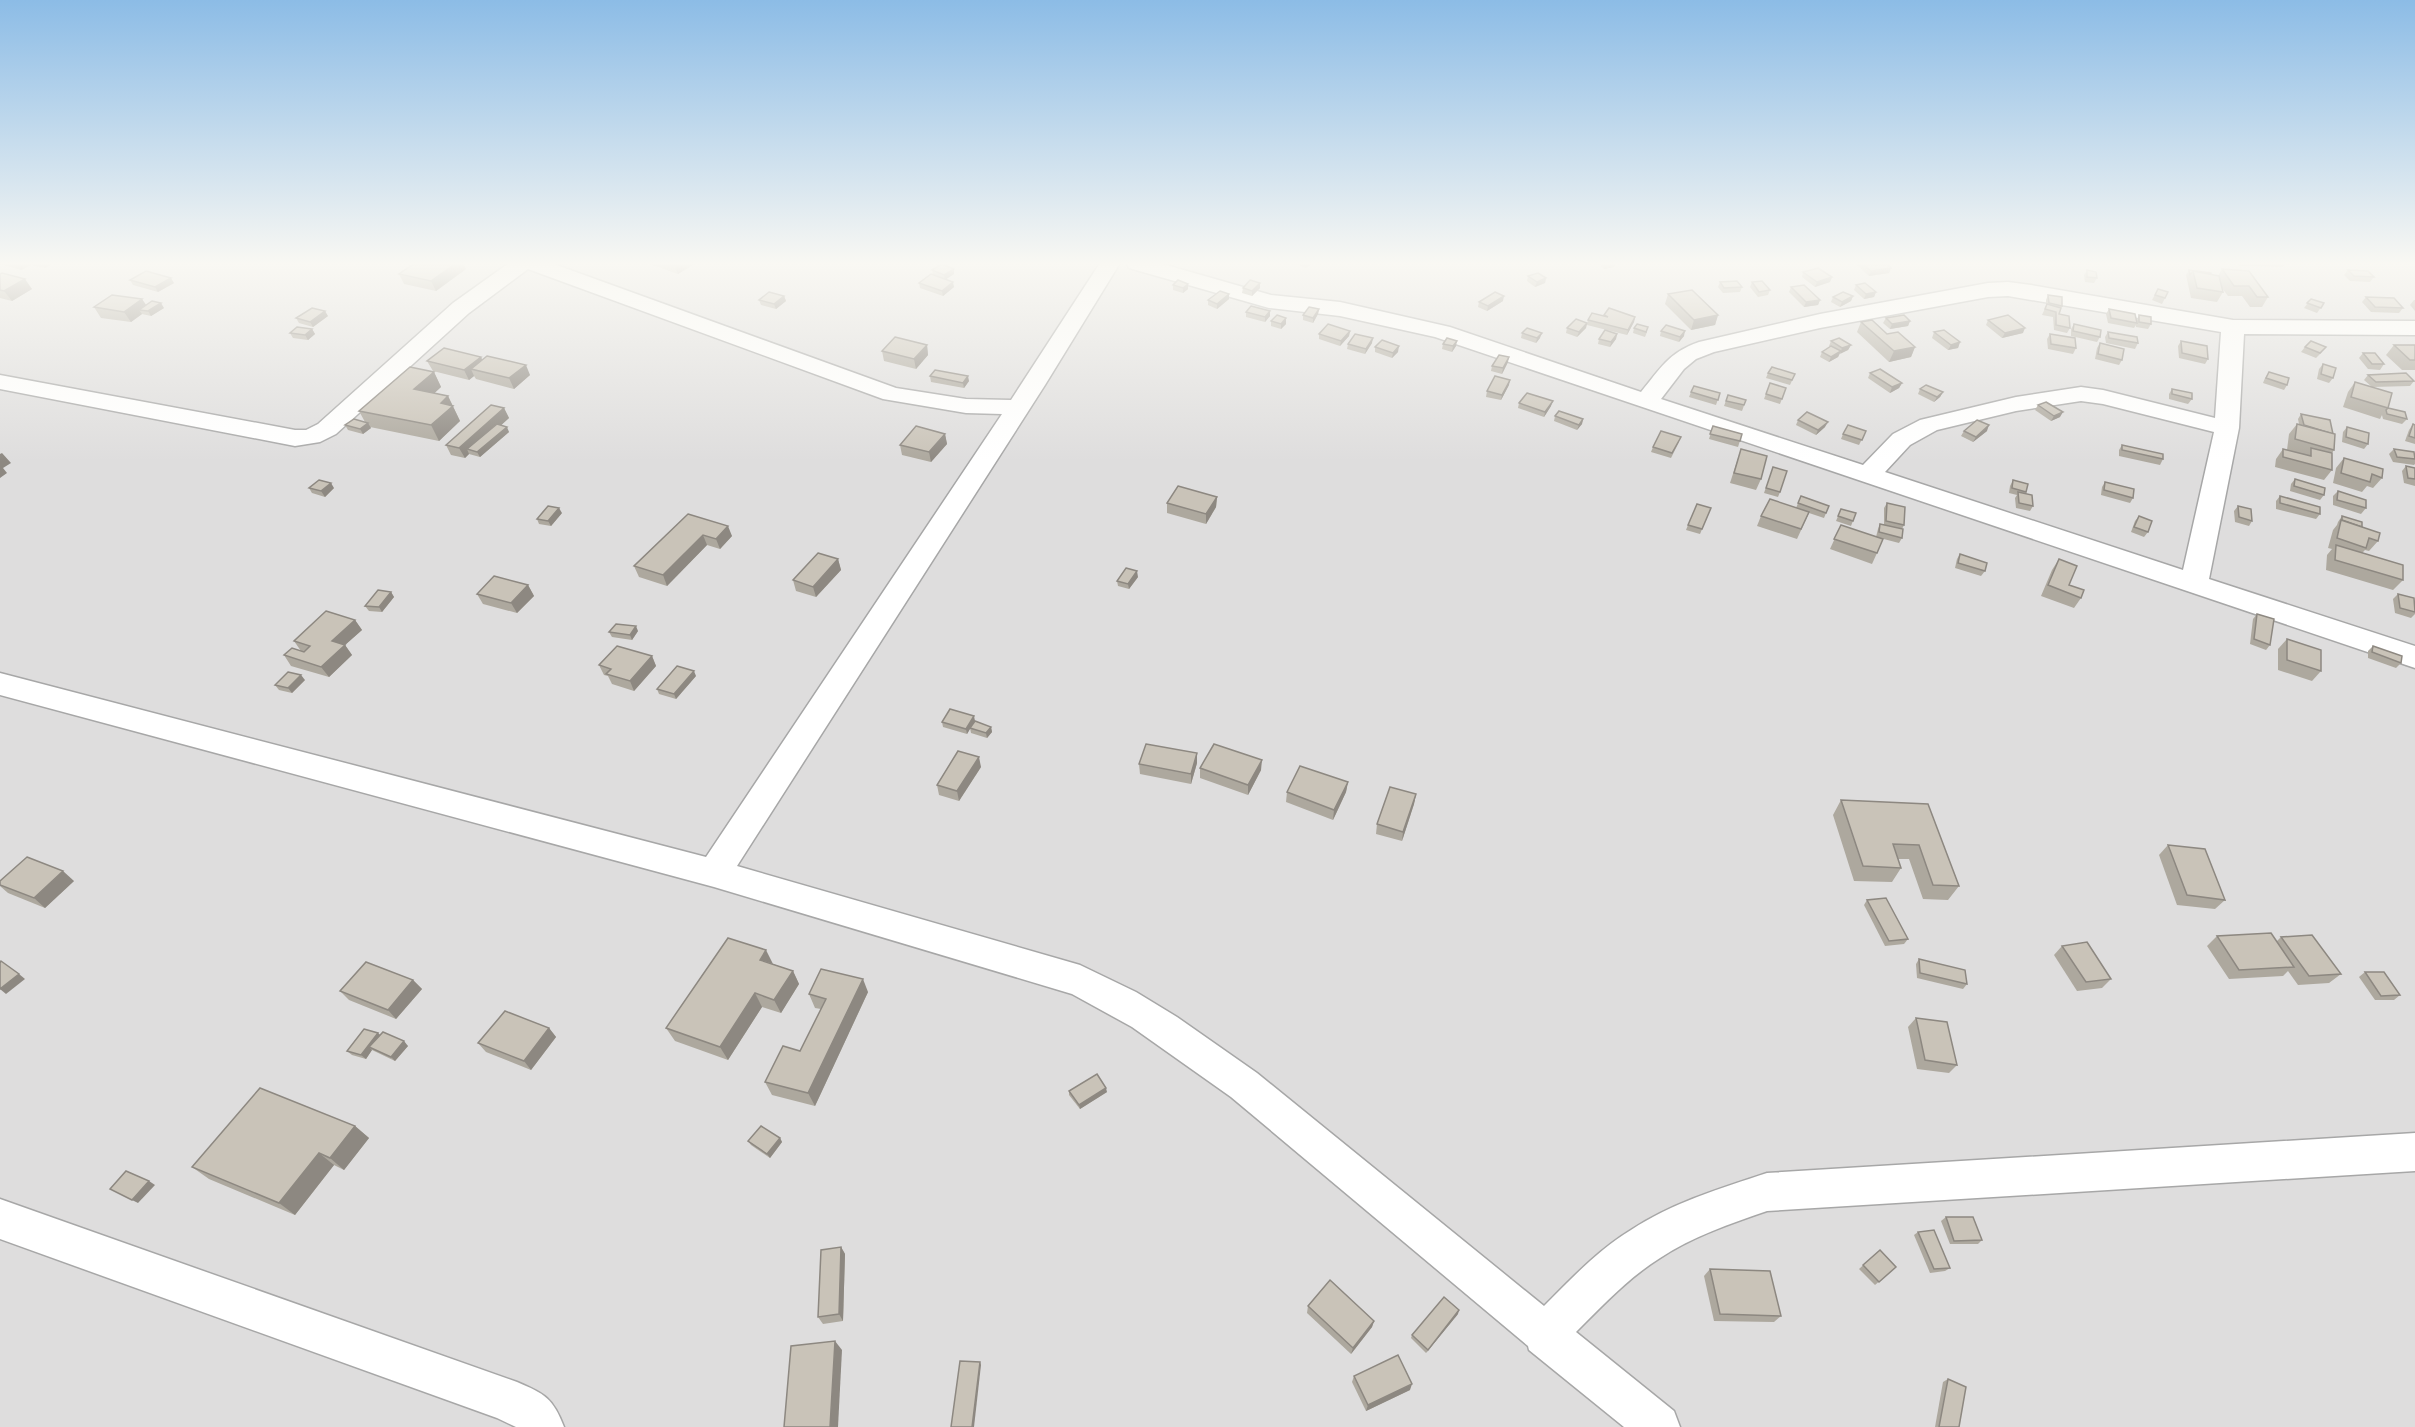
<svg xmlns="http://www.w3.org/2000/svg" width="2415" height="1427" viewBox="0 0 2415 1427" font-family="Helvetica,sans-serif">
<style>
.residential{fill:#dedddd}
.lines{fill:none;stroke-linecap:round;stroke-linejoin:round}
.minor-casing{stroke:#a7a7a7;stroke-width:3}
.minor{fill:#fff;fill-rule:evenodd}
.wall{fill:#ada89e}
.shaded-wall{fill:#8d8881}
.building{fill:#c9c3b8;stroke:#8d8881;stroke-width:1.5}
</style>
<rect width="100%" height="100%" fill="#f1efe5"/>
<rect class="residential" x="0" y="263" width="2415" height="1164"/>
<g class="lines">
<defs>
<g id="minor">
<path d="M509,263H551L896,388L966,399L1011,400L1100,263H1120L1045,385L737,866L1080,965L1136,992L1177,1017L1257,1073L1544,1306C1571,1279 1598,1250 1631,1230C1672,1203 1721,1188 1767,1173L2415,1133V1171L1767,1211C1730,1224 1693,1236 1660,1258C1628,1278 1602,1306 1576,1332L1674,1411L1680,1427H1624L1529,1350L1528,1346L1231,1097L1132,1027L1072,994L714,887L0,695V673L706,857L1002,414L966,413L883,399L528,269L469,313L336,434L320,442L295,446L0,389V375L295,430H306L318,424L453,303Z"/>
<path d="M1126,263H1159L1271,295L1340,302L1450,327L1641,392C1661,368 1668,353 1699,342L1820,314L1988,283L2008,282L2031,285L2233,320L2415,321V335L2244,334L2239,428L2209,579L2415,646V668L1435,337L1340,316L1269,308L1129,268ZM2008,296L2221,332L2215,418L2103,390L2081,387L2016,397L1920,420L1893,434L1863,465L1661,399L1684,369L1696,359L1714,352L1820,328L1988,297ZM2081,401L2103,404L2214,432L2183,570L1885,472L1910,445L1937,430L2016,411Z"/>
<path d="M0,1199L517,1382C545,1394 553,1398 564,1427H516L497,1418L0,1239Z"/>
</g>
</defs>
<use href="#minor" class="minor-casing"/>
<use href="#minor" class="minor"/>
</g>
<g class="wall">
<path d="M0,263H54L45,268L34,266L33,264L21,270L0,264Z"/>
<path d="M647,263H696L678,274Z"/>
<path d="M1295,263H1313L1305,268Z"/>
<path d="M1598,263H1615L1614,267L1604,269Z"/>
<path d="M1856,263H1886L1891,268L1889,273L1869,276L1856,264Z"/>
<path d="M2237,263H2286L2283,267L2239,266Z"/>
<path d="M466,269L436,291L404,284L399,274Z"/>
<path d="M2222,269L2268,297L2262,307H2250L2242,296H2228L2222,288L2223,292L2217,302L2191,298L2186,275L2189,270L2218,276Z"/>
<path d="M932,270L954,274L946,279L954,287L943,296L920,288L919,283L933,275Z"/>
<path d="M2087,270L2097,278L2094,283L2085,282L2084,275Z"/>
<path d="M2348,270L2374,277L2370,282L2350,281L2344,275Z"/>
<path d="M1803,272L1832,277L1830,282L1815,287L1802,277Z"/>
<path d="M0,274L32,289L12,301L0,298Z"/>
<path d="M1528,276L1546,278L1545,283L1535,287L1527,281Z"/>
<path d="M130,280L174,283L158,292L133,285Z"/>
<path d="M1720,282L1742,287L1740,292L1723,293L1718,287Z"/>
<path d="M1752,282L1770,290L1768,295L1758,297L1750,287Z"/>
<path d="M1260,283V288L1252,296L1242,293L1243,288Z"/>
<path d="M1173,285L1188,289L1183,293L1173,290Z"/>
<path d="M1856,285L1876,292L1874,297L1864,299L1854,290Z"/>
<path d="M1791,287L1820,300L1818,305L1804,307L1789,292Z"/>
<path d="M2158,289L2165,298L2162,304L2152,300Z"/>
<path d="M1668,294L1718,315L1715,325L1691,330L1665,304Z"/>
<path d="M2048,295L2062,306L2059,314L2070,328L2067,333L2054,330L2053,317L2042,315L2046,306V300Z"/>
<path d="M784,296L786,301L776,309L761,305L759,300Z"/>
<path d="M1853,296L1851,301L1840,307L1831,302L1833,297Z"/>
<path d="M2366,297L2403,308L2399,313L2371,312L2362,302Z"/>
<path d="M1229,299L1217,309L1208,305V300Z"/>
<path d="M2311,299L2324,303L2317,313L2304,308Z"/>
<path d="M2414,300H2415V311L2410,305Z"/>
<path d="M1503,301L1487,311L1478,307L1479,302Z"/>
<path d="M146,305L164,308L151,316L142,314L131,322L101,318L94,307Z"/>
<path d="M1319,309L1318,314L1313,323L1303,320V315Z"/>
<path d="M2109,309L2137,320L2139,315L2151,324L2148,329L2136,327V325L2134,328L2108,323L2106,314Z"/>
<path d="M1270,311V316L1265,322L1246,317V312Z"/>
<path d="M1604,315L1635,317L1634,322L1627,335L1587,325L1588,320L1603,316Z"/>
<path d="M328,316L313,327L299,323L296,318Z"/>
<path d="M1886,318L1910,321L1908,326L1890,329L1883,323Z"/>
<path d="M1988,320L2023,333L2002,338L1986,325Z"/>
<path d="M1271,321L1286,324L1281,329L1271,326Z"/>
<path d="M1861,322L1915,347L1911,357L1889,362L1857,332Z"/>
<path d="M1587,323L1586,328L1577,337L1566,333L1567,328Z"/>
<path d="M2074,324L2100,337L2097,342L2071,336V329Z"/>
<path d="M1634,328L1647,332L1645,337L1633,333Z"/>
<path d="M312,329L315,334L308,340L293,338L290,333Z"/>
<path d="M1350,331L1349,336L1340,346L1319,339V334Z"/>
<path d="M1661,331L1684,336L1679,342L1660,336Z"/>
<path d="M1934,332L1960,342L1958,348L1948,350L1932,338Z"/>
<path d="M2108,332L2138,343L2135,349L2106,343L2105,337Z"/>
<path d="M1522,333L1540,338L1536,343L1521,338Z"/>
<path d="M1617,334L1616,339L1610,347L1598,344L1599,339Z"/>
<path d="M2050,334L2076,348L2073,354L2048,349L2047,339Z"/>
<path d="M1831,341L1851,345L1848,350L1840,353L1838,357L1829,362L1820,357L1822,352L1830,347L1829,346Z"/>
<path d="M2181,341L2208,359L2205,364L2179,358L2178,346Z"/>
<path d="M1372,343L1365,354L1347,349L1348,344Z"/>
<path d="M2100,343L2122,360L2119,365L2095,359L2097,348Z"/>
<path d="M1443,344L1456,346L1452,352L1442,349Z"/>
<path d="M927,345L928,355L916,369L884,361L882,351Z"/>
<path d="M2394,345H2415V370H2402L2386,355Z"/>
<path d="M1375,347L1398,352L1392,358L1375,352Z"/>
<path d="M2305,347L2322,352L2316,358L2301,352Z"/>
<path d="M2363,353L2384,364L2380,370L2368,369L2359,358Z"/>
<path d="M482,360L530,375L514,389L476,379L474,376L469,380L433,371L427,361Z"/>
<path d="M1508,362L1502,374L1491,371L1492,366Z"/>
<path d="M2323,364L2333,378L2329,383L2317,379L2319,369Z"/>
<path d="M434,372L441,387L434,393L448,396L460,421L439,441L370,427L371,428L363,434L348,430L345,425L365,422L359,411Z"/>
<path d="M2269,372L2287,385L2284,390L2263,383L2265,378Z"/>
<path d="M1768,373L1795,374L1790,385L1766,378Z"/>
<path d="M1870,373L1902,383L1899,388L1890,393L1868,378Z"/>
<path d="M2368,375L2414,381L2410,386L2372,387L2388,408L2407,419L2402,424L2383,419L2382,415L2380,419L2343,407L2348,392L2355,382L2372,387L2364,380Z"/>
<path d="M930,376L969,381L964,388L931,382Z"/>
<path d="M1770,383L1786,388L1780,404L1764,399Z"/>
<path d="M1509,385L1501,400L1486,397L1487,391Z"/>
<path d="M1920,389L1943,392L1940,397L1934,402L1918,394Z"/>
<path d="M2172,389L2192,399L2188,404L2169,399V394Z"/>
<path d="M1691,392L1720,393L1716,405L1689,397Z"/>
<path d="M1728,395L1746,400L1742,411L1724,406Z"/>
<path d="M1519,403L1551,406L1544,417L1518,408Z"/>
<path d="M2038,405L2060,417L2051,421L2035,410Z"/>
<path d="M504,408L509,418L501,425L509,432L480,457L469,454L465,458L451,455L446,445Z"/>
<path d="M2301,414L2334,450L2332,453V470L2324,480L2275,467L2276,459L2283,449L2287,450L2289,434L2297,424H2299L2298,419Z"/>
<path d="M1555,416L1583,419L1582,424L1577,430L1554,421Z"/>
<path d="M1798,420L1825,427L1816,435L1796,425Z"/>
<path d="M2413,424L2415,425V444L2405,441L2409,430Z"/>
<path d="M1713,426L1742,434L1738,447L1709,439Z"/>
<path d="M2347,427L2368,444L2364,449L2342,442L2343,432Z"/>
<path d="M1866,431L1859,445L1841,439L1843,434Z"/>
<path d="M1964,431H1987L1973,442L1961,436Z"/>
<path d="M945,434L947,444L931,462L902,455L900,445Z"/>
<path d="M1679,442L1671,458L1651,452L1653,447Z"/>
<path d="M2122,445L2163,459L2160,465L2119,456V450Z"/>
<path d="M1741,449L1761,479L1756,490L1730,483Z"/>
<path d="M2394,449L2415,453V464L2414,465L2393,462L2389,454Z"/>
<path d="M2344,458L2382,478L2373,488L2367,486L2362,492L2333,483L2336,468Z"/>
<path d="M2406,466L2415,468V486L2404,483L2402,471Z"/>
<path d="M1773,467L1780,492L1778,497L1764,493Z"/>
<path d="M2295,479L2324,495L2320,500L2290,491L2291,484Z"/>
<path d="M2013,480L2026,492L2025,494L2033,506L2030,511L2016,508L2015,498L2017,495L2009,493L2010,486Z"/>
<path d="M2105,482L2133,498L2130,503L2101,495L2102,487Z"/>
<path d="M309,488H334L325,497L312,493Z"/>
<path d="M2338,491L2366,508L2361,514L2333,505V496Z"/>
<path d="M1801,496L1829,506L1824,518L1809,513L1797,539L1757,526L1761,516L1796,508Z"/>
<path d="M2280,496L2320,514L2316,519L2276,509V501Z"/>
<path d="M1217,497L1216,507L1206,524L1167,513V503Z"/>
<path d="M1887,503L1904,525L1902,529V538L1899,543L1876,537L1878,529L1880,524H1884V508Z"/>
<path d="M2238,506L2252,521L2249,526L2235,522L2234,511Z"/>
<path d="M1711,508L1700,534L1686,530L1688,525Z"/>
<path d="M1841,509L1856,513L1851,526L1836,521Z"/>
<path d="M562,513L551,526L539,524L537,519Z"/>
<path d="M688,514L732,536L720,549L707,545L667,586L639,577L634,566Z"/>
<path d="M2139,516L2148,532L2144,537L2131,532L2135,521Z"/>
<path d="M2342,516L2362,527L2378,541L2369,551L2365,550L2362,553L2403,580L2393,590L2326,570L2327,555L2332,549L2328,548L2333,530L2337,525L2338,522Z"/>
<path d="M1841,525L1877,553L1872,564L1830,549Z"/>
<path d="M1960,554L1985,571L1981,576L1955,568L1957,559Z"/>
<path d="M838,559L841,570L816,597L796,591L793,580Z"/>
<path d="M2059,559L2069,585L2081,598L2074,608L2041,596L2052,570Z"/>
<path d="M1138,577L1129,589L1118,586L1117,581Z"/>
<path d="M528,585L534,596L517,613L483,604L477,594Z"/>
<path d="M391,592L394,597L382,612L369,611L365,606Z"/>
<path d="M2398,594L2415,605V614L2411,618L2395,613L2393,599Z"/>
<path d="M2257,614L2270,645L2266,650L2250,644L2253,619Z"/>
<path d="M355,620L362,630L345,645L352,655L329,677L291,666L284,655L301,651L294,641Z"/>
<path d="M638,631L632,640L612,637L609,632Z"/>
<path d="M2287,639L2321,671L2312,681L2278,670V649Z"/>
<path d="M2373,646L2401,663L2396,668L2368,658V651Z"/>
<path d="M652,656L656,666L634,691L612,684L608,676L604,675L599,665Z"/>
<path d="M696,676L676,699L659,694L657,689Z"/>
<path d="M305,680L292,693L279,690L275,685Z"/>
<path d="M975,721L972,726L991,727L992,732L987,738L971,733L970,728L967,734L943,727L942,722Z"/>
<path d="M1197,753V763L1191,784L1140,774L1139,764Z"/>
<path d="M981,767L959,801L939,795L937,785Z"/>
<path d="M1200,768L1261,770L1248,795L1200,778Z"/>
<path d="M1348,782L1346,792L1333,820L1286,802L1287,792Z"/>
<path d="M1416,794L1414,804L1402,841L1376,834L1377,824Z"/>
<path d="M1841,800L1928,804L1959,886L1948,900L1923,899L1909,859H1898L1901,868L1892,882L1854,881L1833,815Z"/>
<path d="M2168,845L2225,900L2215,909L2177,905L2159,855Z"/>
<path d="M0,881H74L45,908L8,893L0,886Z"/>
<path d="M1867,900L1908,939L1904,944L1885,946L1864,905Z"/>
<path d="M2217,936L2277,941L2281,937L2341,974L2329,983L2298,985L2288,971L2283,976L2229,979L2207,946Z"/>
<path d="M2062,946L2111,979L2102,988L2077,991L2054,955Z"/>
<path d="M1919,959L1967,984L1963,989L1917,978L1916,964Z"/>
<path d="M773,964L793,971L799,984L781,1013L762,1007L728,1060L675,1041L666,1028Z"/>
<path d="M2365,972L2400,995L2394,1000H2375L2359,977Z"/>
<path d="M413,980L422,989L396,1019L349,1000L340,991Z"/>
<path d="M868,992L815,1106L772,1095L765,1082L800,1051L821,1009L815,1008L809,994Z"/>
<path d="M1916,1018L1957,1065L1949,1073L1917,1069L1908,1027Z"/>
<path d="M549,1028L556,1037L531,1070L486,1052L478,1043Z"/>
<path d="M378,1033L380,1035L408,1046L395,1061L372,1050L366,1059L352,1055L347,1051Z"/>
<path d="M1069,1091L1107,1092L1080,1109L1069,1095Z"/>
<path d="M355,1126L369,1138L344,1170L334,1165L295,1215L209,1179L192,1167Z"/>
<path d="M780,1138L782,1142L770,1158L751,1145L748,1141Z"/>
<path d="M1946,1217L1982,1240L1978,1244H1950L1941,1221Z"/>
<path d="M1918,1232L1950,1268L1945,1271L1930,1273L1914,1235Z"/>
<path d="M841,1247L845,1254L843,1321L823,1324L818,1317Z"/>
<path d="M1880,1250L1896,1267L1875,1285L1859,1269Z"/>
<path d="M1710,1269L1781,1316L1774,1322L1714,1321L1704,1276Z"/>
<path d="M1308,1306L1374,1321L1372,1327L1351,1354L1307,1313Z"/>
<path d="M1458,1314L1426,1353L1411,1338L1412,1335Z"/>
<path d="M1354,1376L1410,1390L1366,1411L1352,1382Z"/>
<path d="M1948,1379L1959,1427H1935L1943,1382Z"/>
</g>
<g class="shaded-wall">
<path d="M15,263H32L33,264L21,270Z"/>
<path d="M41,263H54L45,268Z"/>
<path d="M456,263H463L466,269L436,291L431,281Z"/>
<path d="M674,263H696L678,274Z"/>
<path d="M1306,263H1313L1305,268Z"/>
<path d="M1611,263H1615L1614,267L1604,269L1605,264Z"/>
<path d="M1891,268L1889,273L1869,276L1871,271Z"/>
<path d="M954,269V274L945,280L944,275Z"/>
<path d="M1832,277L1830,282L1815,287L1817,282Z"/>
<path d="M171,278L174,283L158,292L155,287Z"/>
<path d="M1546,278L1545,283L1535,287L1537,282Z"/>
<path d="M25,279L32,289L12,301L4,291Z"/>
<path d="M953,282L954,287L943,296L942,291Z"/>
<path d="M1260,283V288L1252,296V291Z"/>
<path d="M1188,284V289L1183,293V288Z"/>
<path d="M1876,292L1874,297L1864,299L1866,294Z"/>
<path d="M1229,294V299L1217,309V304Z"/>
<path d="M784,296L786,301L776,309L774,304Z"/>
<path d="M1504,296L1503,301L1487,311L1488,306Z"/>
<path d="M1853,296L1851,301L1840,307L1842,302Z"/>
<path d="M142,299L149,309L139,310L142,314L131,322L124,312Z"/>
<path d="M1820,300L1818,305L1804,307L1806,302Z"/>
<path d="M161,303L164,308L151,316L148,311Z"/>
<path d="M1319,309L1318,314L1313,323V318Z"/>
<path d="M325,311L328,316L313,327L310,322Z"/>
<path d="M1270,311V316L1265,322V317Z"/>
<path d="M1718,315L1715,325L1691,330L1694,320Z"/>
<path d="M1635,317L1634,322L1627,335L1628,330Z"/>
<path d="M1286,318V324L1281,329V324Z"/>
<path d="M1910,321L1908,326L1890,329L1892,324Z"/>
<path d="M1587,323L1586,328L1577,337L1579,332Z"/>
<path d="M2025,328L2023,333L2002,338L2005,333Z"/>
<path d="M312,329L315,334L308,340L305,335Z"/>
<path d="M1350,331L1349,336L1340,346L1341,341Z"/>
<path d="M1685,331L1684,336L1679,342L1680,337Z"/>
<path d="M1542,333L1540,338L1536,343L1537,338Z"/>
<path d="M1617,334L1616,339L1610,347L1611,342Z"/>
<path d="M1373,338L1372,343L1365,354L1366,349Z"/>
<path d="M1457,341L1456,346L1452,352L1453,346Z"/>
<path d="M1960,342L1958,348L1948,350L1951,345Z"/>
<path d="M927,345L928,355L916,369L914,359Z"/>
<path d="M1851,345L1848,350L1840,354L1842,348Z"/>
<path d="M1399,346L1398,352L1392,358L1393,353Z"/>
<path d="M1915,347L1911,357L1889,362L1894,351Z"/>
<path d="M1841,351L1838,357L1829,362L1831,357Z"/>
<path d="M481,357L486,367L471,369L474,376L469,380L464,370Z"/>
<path d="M1509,357L1508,362L1502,374L1503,368Z"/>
<path d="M526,365L530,375L514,389L509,378Z"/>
<path d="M434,372L441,387L422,405L414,389Z"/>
<path d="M968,376L969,381L964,388L963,383Z"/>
<path d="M1510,380L1509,385L1501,400L1502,395Z"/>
<path d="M1902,383L1899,388L1890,393L1892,387Z"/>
<path d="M1943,392L1940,397L1934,402L1937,397Z"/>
<path d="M448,396L460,421L439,441L431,425L441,403Z"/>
<path d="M1553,401L1551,406L1544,417L1545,412Z"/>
<path d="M504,408L509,418L473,451L467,449L469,454L465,458L459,448Z"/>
<path d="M2063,412L2060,417L2051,421L2054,416Z"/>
<path d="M1583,419L1582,424L1577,430L1579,425Z"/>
<path d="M1828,422L1825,427L1816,435L1818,430Z"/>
<path d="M368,423L371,428L363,434L360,429Z"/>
<path d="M1989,425L1987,431L1973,442L1976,437Z"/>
<path d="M507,427L509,432L480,457L477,452Z"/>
<path d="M945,434L947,444L931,462L929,452Z"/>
<path d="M2,453L11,463L3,468L7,473L0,478V454Z"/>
<path d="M331,483L334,488L325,497L321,491Z"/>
<path d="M1217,497L1216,507L1206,524V514Z"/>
<path d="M559,508L562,513L551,526L548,521Z"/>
<path d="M728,526L732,536L720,549L716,539Z"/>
<path d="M703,535L707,545L667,586L663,575Z"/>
<path d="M838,559L841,570L816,597L813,587Z"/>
<path d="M1137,571L1138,577L1129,589L1128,584Z"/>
<path d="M528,585L534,596L517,613L511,603Z"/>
<path d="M391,592L394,597L382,612L379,607Z"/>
<path d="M355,620L362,630L345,645L352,655L329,677L321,667L332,641Z"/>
<path d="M636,626L638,631L632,640L630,635Z"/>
<path d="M652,656L656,666L634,691L630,681Z"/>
<path d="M694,671L696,676L676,699L674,694Z"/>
<path d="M301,675L305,680L292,693L288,688Z"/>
<path d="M974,716L975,721L967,734L966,729Z"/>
<path d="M991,727L992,732L987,738L986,733Z"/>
<path d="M1197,753V763L1191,784V774Z"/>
<path d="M979,757L981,767L959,801L957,791Z"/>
<path d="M1262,760L1261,770L1248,795V785Z"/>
<path d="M1348,782L1346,792L1333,820L1334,810Z"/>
<path d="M1416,794L1414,804L1402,841L1403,832Z"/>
<path d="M63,871L74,881L45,908L34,898Z"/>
<path d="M766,950L773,964L760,960Z"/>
<path d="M793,971L799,984L781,1013L774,1000Z"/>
<path d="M19,974L25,979L6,994L0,989Z"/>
<path d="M863,979L868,992L815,1106L808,1093Z"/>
<path d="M413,980L422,989L396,1019L388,1010Z"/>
<path d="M755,993L762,1007L728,1060L720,1047Z"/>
<path d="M549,1028L556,1037L531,1070L524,1061Z"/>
<path d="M378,1033L382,1037L369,1047L372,1050L366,1059L361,1055Z"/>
<path d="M404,1041L408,1046L395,1061L391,1057Z"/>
<path d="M1106,1088L1107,1092L1080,1109L1079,1105Z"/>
<path d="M355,1126L369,1138L344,1170L330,1158Z"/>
<path d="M780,1138L782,1142L770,1158L767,1154Z"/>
<path d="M319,1153L334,1165L295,1215L279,1203Z"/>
<path d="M149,1181L155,1185L138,1203L132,1200Z"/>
<path d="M841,1247L845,1254L843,1321L839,1314Z"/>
<path d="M1459,1310L1458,1314L1426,1353L1428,1350Z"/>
<path d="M1374,1321L1372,1327L1351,1354L1353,1348Z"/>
<path d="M835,1341L842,1350L838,1427H830Z"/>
<path d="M980,1362L981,1365L974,1427H972Z"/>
<path d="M1412,1384L1410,1390L1366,1411L1368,1405Z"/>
</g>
<g class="building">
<path d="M415,263H456L431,281L399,274Z"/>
<path d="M1861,263H1873L1877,265L1874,263H1886L1891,268L1871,271Z"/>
<path d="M942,264L954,269L944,275L932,270Z"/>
<path d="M1818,268L1832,277L1817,282L1803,272Z"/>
<path d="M2222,269L2249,271L2268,297H2257L2249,286H2234Z"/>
<path d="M2087,270L2096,272L2097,278L2087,277Z"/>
<path d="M2189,270L2211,273V274L2193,271L2190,275Z"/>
<path d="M2348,270L2368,271L2374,277L2354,276Z"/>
<path d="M146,271L171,278L155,287L130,280Z"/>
<path d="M2193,271L2219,276L2223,292L2197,288Z"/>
<path d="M2,273L25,279L4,291L0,290V274Z"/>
<path d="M1538,273L1546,278L1537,282L1528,276Z"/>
<path d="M931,274L953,282L942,291L919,283Z"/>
<path d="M1178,280L1188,284L1183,288L1173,285Z"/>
<path d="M1250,280L1260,283L1252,291L1243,288Z"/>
<path d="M1737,281L1742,287L1724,288L1720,282Z"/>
<path d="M1762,281L1770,290L1759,292L1752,282Z"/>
<path d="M1865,283L1876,292L1866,294L1856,285Z"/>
<path d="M1804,285L1820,300L1806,302L1791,287Z"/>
<path d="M2158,289L2168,292L2165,298L2155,295Z"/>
<path d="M1692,290L1718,315L1694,320L1668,294Z"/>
<path d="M1220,291L1229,294L1217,304L1208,300Z"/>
<path d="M769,292L784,296L774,304L759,300Z"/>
<path d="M1495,292L1504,296L1488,306L1479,302Z"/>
<path d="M1843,292L1853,296L1842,302L1833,297Z"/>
<path d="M112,295L142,299L124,312L94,307Z"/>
<path d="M2048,295L2062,297V306L2049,303Z"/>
<path d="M2366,297L2394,298L2403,308L2375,307Z"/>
<path d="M2311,299L2324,303L2321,308L2307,303Z"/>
<path d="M152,301L161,303L148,311L139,310Z"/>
<path d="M2047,304L2061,308L2059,314L2069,316L2070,328L2056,325V312L2045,309Z"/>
<path d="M1251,306L1270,311L1265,317L1246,312Z"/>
<path d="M1309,307L1319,309L1313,318L1303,315Z"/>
<path d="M312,308L325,311L310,322L296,318Z"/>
<path d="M1609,308L1635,317L1628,330L1588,320L1592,313L1608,317L1604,315Z"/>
<path d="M2109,309L2135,314L2137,323L2111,318Z"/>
<path d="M1277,315L1286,318L1281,324L1271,321Z"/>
<path d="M1904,315L1910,321L1892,324L1886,318Z"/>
<path d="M2008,315L2025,328L2005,333L1988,320Z"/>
<path d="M2139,315L2151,317V324L2139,322Z"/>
<path d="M1576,319L1587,323L1579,332L1567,328Z"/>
<path d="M1872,320L1887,334L1898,332L1915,347L1894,351L1861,322Z"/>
<path d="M1328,324L1350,331L1341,341L1319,334Z"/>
<path d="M1637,324L1648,327L1646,332L1634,328Z"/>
<path d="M2074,324L2101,330L2100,337L2073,331Z"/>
<path d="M1666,325L1685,331L1680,337L1661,331Z"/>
<path d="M297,327L312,329L305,335L290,333Z"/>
<path d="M1527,328L1542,333L1537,338L1522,333Z"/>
<path d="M1605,330L1617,334L1611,342L1599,339Z"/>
<path d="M1944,330L1960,342L1951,345L1934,332Z"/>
<path d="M2108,332L2137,337L2138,343L2109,338Z"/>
<path d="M1355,334L1373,338L1366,349L1348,344Z"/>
<path d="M2050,334L2075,338L2076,348L2051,344Z"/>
<path d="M895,337L927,345L914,359L882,351Z"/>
<path d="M1447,338L1457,341L1453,346L1443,344Z"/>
<path d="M1839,338L1851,345L1842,348L1831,341Z"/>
<path d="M1382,340L1399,346L1393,353L1375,347Z"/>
<path d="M2181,341L2207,346L2208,359L2182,353Z"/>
<path d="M2311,341L2326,347L2320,353L2305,347Z"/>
<path d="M2100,343L2124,349L2122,360L2098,354Z"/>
<path d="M2394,345H2415V360H2410Z"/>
<path d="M1831,346L1841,351L1831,357L1822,352Z"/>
<path d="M444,348L481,357L464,370L427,361Z"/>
<path d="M2363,353H2375L2384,364H2372Z"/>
<path d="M1499,355L1509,357L1503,368L1492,366Z"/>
<path d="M487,356L526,365L509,378L471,369Z"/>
<path d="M2323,364L2336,368L2333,378L2321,374Z"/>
<path d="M410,367L434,372L414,389L448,396L441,403L453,406L431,425L359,411Z"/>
<path d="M1772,367L1795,374L1792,380L1768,373Z"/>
<path d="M1880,369L1902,383L1892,387L1870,373Z"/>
<path d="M935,370L968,376L963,383L930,376Z"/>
<path d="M2269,372L2289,378L2287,385L2266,378Z"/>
<path d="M2406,373L2414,381L2376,382L2368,375Z"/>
<path d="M1495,376L1510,380L1502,395L1487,391Z"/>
<path d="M2355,382L2392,393L2388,408L2351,397Z"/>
<path d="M1770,383L1786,388L1782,399L1766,394Z"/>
<path d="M1926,385L1943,392L1937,397L1920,389Z"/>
<path d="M1694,386L1720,393L1718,400L1691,392Z"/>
<path d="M2172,389L2192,393V399L2172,394Z"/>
<path d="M1527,393L1553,401L1545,412L1519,403Z"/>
<path d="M1728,395L1746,400L1744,405L1726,401Z"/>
<path d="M2046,402L2063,412L2054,416L2038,405Z"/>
<path d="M491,405L504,408L459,448L446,445Z"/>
<path d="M2388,408L2405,412L2407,419L2387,414L2386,410Z"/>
<path d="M1559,411L1583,419L1579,425L1555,416Z"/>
<path d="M1807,412L1828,422L1818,430L1798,420Z"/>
<path d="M2301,414L2330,420L2333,434L2304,425Z"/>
<path d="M354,419L368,423L360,429L345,425Z"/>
<path d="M1977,420L1989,425L1976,437L1964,431Z"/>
<path d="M497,424L507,427L477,452L467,449Z"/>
<path d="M2297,424L2335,434L2334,450L2295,439Z"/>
<path d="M2413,424L2415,425V438L2409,436Z"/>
<path d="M1848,425L1866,431L1862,440L1843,434Z"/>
<path d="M916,426L945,434L929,452L900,445Z"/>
<path d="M1713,426L1742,434L1740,441L1710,434Z"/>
<path d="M2347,427L2369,433L2368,444L2346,437Z"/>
<path d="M1661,431L1681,437L1672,453L1653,447Z"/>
<path d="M2122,445L2163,454V459L2122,450Z"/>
<path d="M2311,448L2332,453V470L2283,457V449L2311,456Z"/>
<path d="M1741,449L1767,456L1761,479L1734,473Z"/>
<path d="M2394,449L2414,452L2415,459L2397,457Z"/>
<path d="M2344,458L2383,469L2382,478L2372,474L2370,482L2341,473Z"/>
<path d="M2406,466L2415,468V479L2408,478Z"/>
<path d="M1773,467L1787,471L1780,492L1766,488Z"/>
<path d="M2295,479L2325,488L2324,495L2294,486Z"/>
<path d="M319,480L331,483L321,491L309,488Z"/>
<path d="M2013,480L2028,484L2026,492L2012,488Z"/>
<path d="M2105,482L2134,489L2133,498L2104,490Z"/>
<path d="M1178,486L1217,497L1206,514L1167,503Z"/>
<path d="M2338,491L2366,500V508L2337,500Z"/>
<path d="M2018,492L2032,495L2033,506L2019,503Z"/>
<path d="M1801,496L1829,506L1826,513L1798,503Z"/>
<path d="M2280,496L2320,507V514L2280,503Z"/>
<path d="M1770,499L1809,512L1801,529L1761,516Z"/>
<path d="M1887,503L1905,507L1904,525L1886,521Z"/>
<path d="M1697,504L1711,508L1702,529L1688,525Z"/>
<path d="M548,506L559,508L548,521L537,519Z"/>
<path d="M2238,506L2251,509L2252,521L2239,517Z"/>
<path d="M1841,509L1856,513L1853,521L1838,516Z"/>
<path d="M688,514L728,526L716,539L703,535L663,575L634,566Z"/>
<path d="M2139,516L2152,521L2148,532L2134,527Z"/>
<path d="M2342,516L2362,522V527L2342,520Z"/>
<path d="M2341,520L2380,533L2378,541L2369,538L2366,548L2337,538Z"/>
<path d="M1880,524L1903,529L1902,538L1879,532Z"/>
<path d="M1841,525L1883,539L1877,553L1834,539Z"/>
<path d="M2336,545L2403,565V580L2335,560Z"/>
<path d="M818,553L838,559L813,587L793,580Z"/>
<path d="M1960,554L1987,563L1985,571L1958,563Z"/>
<path d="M2059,559L2077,566L2069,585L2084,590L2081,598L2048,585Z"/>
<path d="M1126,568L1137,571L1128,584L1117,581Z"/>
<path d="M494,576L528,585L511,603L477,594Z"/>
<path d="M378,590L391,592L379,607L365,606Z"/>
<path d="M2398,594L2414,598L2415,612L2400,608Z"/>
<path d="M326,611L355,620L332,641L345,645L321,667L284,655L292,648L304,652L310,646L294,641Z"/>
<path d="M2257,614L2274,619L2270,645L2254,639Z"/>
<path d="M616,624L636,626L630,635L609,632Z"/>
<path d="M2287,639L2321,650V671L2287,660Z"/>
<path d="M617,646L652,656L630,681L606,674L611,669L599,665Z"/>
<path d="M2373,646L2402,656L2401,663L2372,652Z"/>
<path d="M677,666L694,671L674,694L657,689Z"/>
<path d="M288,672L301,675L288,688L275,685Z"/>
<path d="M950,709L974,716L966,729L942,722Z"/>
<path d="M975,721L991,727L986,733L970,728Z"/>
<path d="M1146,744L1197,753L1191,774L1139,764Z"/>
<path d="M1214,744L1262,760L1248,785L1200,768Z"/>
<path d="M958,751L979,757L957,791L937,785Z"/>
<path d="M1300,766L1348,782L1334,810L1287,792Z"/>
<path d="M1390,787L1416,794L1403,832L1377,824Z"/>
<path d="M1841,800L1928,804L1959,886L1933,885L1919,845L1893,844L1901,868L1863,866Z"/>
<path d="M2168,845L2205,849L2225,900L2187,895Z"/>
<path d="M27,857L63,871L34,898L0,885V881Z"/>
<path d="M1886,898L1908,939L1889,941L1867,900Z"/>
<path d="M2271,933L2294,967L2239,970L2217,936Z"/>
<path d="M2312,935L2341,974L2309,976L2281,937Z"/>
<path d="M728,938L766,950L760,960L793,971L774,1000L755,993L720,1047L666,1028Z"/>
<path d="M2087,942L2111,979L2086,982L2062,946Z"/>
<path d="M1919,959L1965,970L1967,984L1920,973Z"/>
<path d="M1,961L19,974L0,989V963Z"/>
<path d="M366,962L413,980L388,1010L340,991Z"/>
<path d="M821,969L863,979L808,1093L765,1082L783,1046L800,1051L826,999L809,994Z"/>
<path d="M2365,972H2384L2400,995L2381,996Z"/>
<path d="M505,1011L549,1028L524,1061L478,1043Z"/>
<path d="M1916,1018L1947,1022L1957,1065L1925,1060Z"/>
<path d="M364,1029L378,1033L361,1055L347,1051Z"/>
<path d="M383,1032L404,1041L391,1057L369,1047Z"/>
<path d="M1097,1074L1106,1088L1079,1105L1069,1091Z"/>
<path d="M260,1088L355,1126L330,1158L319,1153L279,1203L192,1167Z"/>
<path d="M761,1126L780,1138L767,1154L748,1141Z"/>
<path d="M126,1171L149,1181L132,1200L110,1189Z"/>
<path d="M1946,1217H1973L1982,1240L1954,1241Z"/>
<path d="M1934,1230L1950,1268L1934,1269L1918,1232Z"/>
<path d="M841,1247L839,1314L818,1317L821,1250Z"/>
<path d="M1880,1250L1896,1267L1879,1282L1863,1265Z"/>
<path d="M1710,1269L1770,1271L1781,1316L1720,1314Z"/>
<path d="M1330,1280L1374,1321L1353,1348L1308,1306Z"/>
<path d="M1444,1297L1459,1310L1428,1350L1412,1335Z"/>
<path d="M835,1341L830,1427H784L791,1346Z"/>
<path d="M1398,1355L1412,1384L1368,1405L1354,1376Z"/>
<path d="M960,1361L980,1362L972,1427H951Z"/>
<path d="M1948,1379L1966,1387L1959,1427H1939Z"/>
</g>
<linearGradient id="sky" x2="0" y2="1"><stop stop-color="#8cbce6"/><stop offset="0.57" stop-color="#f9f8f3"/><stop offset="1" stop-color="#f9f8f3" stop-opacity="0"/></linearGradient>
<rect width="2415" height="462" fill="url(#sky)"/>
</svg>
